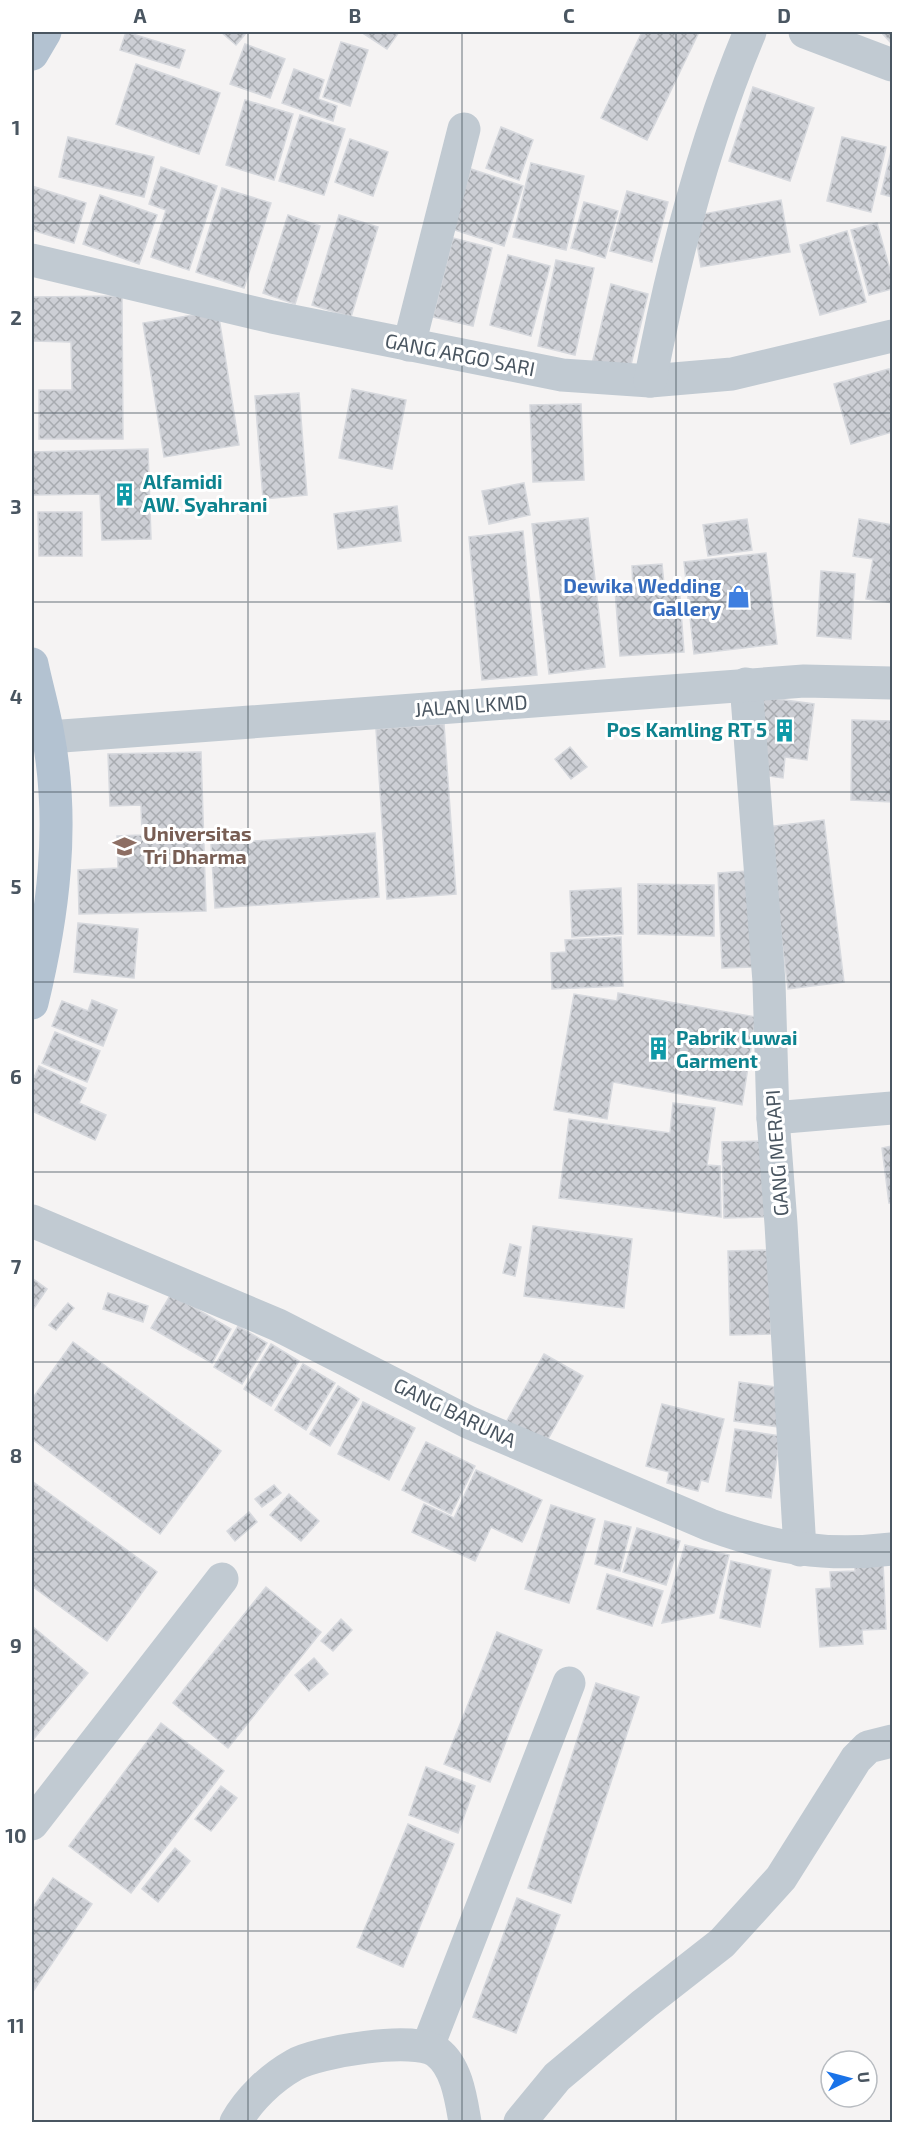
<svg xmlns="http://www.w3.org/2000/svg" width="924" height="2154" viewBox="0 0 924 2154" font-family="'Exo 2',sans-serif">
<style>
.building{fill:url(#building-cross-hatch);stroke:#d7d9de;stroke-width:1.5}
.lines{fill:none;stroke-linecap:round;stroke-linejoin:round}
.minor{stroke:#c1cad2;stroke-width:33}
.major{stroke:#b3c2d1;stroke-width:33}
.grid{fill:none;stroke:#4a5661;stroke-width:1.5;stroke-opacity:0.55}
.labels{text-anchor:middle;stroke-width:6;stroke-linejoin:round;paint-order:stroke}
.street-label{font-size:20px;fill:#4a5661;stroke:#fff}
.culture-label{font-size:20px;font-weight:bold;fill:#0d838f;stroke:#fff;text-anchor:start}
.shop-label{font-size:20px;font-weight:bold;fill:#366cbe;stroke:#fff;text-anchor:end}
.education-label{font-size:20px;font-weight:bold;fill:#785e54;stroke:#fff;text-anchor:start}
.neatline{fill:none;stroke:#4a5661;stroke-width:2}
.grid-label{font-size:20px;text-anchor:middle;font-weight:bold;fill:#4a5661}
</style>
<defs>
<pattern id="building-cross-hatch" width="8" height="8" patternUnits="userSpaceOnUse" patternTransform="scale(1.5)"><rect width="8" height="8" fill="#cdcfd5"/><path d="M0 0l8 8M0 8l8-8" fill="none" stroke="#a8abb0"/></pattern>
</defs>
<rect width="100%" height="100%" fill="#f5f3f3"/>
<g class="building">
<path d="M126,32L185,50L179,68L120,50Z"/>
<path d="M221,32H247L236,45Z"/>
<path d="M361,32H399L387,49Z"/>
<path d="M642,32H699L647,140L601,118Z"/>
<path d="M881,32H892V44Z"/>
<path d="M341,42L368,50L350,106L323,97Z"/>
<path d="M245,44L285,59L270,98L230,84Z"/>
<path d="M136,64L220,93L199,154L116,124Z"/>
<path d="M294,69L324,80L318,99L337,106L333,121L282,103Z"/>
<path d="M753,87L814,108L790,181L729,161Z"/>
<path d="M245,100L293,114L274,180L226,165Z"/>
<path d="M300,115L345,129L324,195L279,181Z"/>
<path d="M501,127L533,140L519,180L486,168Z"/>
<path d="M68,137L154,157L144,197L59,177Z"/>
<path d="M842,137L886,147L871,212L827,201Z"/>
<path d="M350,139L388,152L373,196L335,182Z"/>
<path d="M892,147V197L881,194Z"/>
<path d="M531,163L584,176L566,250L513,237Z"/>
<path d="M161,167L217,186L189,270L151,257L166,210L149,204Z"/>
<path d="M471,169L523,186L504,246L452,229Z"/>
<path d="M32,186L86,203L74,243L32,230Z"/>
<path d="M222,188L271,203L244,288L196,272Z"/>
<path d="M627,191L668,202L652,262L610,251Z"/>
<path d="M100,195L157,215L139,264L83,244Z"/>
<path d="M781,200L790,252L701,267L692,216Z"/>
<path d="M584,202L618,211L605,258L571,248Z"/>
<path d="M288,215L320,226L295,304L263,293Z"/>
<path d="M339,215L378,227L351,317L312,305Z"/>
<path d="M877,223L892,277V289L869,295L851,230Z"/>
<path d="M847,231L866,302L820,315L800,245Z"/>
<path d="M453,238L492,248L473,326L433,317Z"/>
<path d="M508,255L550,266L531,336L490,325Z"/>
<path d="M556,260L594,268L575,355L538,346Z"/>
<path d="M611,284L648,294L629,373L592,364Z"/>
<path d="M122,296L123,439H39V390H72L71,342L32,341V297Z"/>
<path d="M218,311L239,445L164,457L143,323Z"/>
<path d="M889,369L892,381V432L851,444L834,384Z"/>
<path d="M352,389L406,400L392,469L339,458Z"/>
<path d="M299,393L307,495L263,499L255,396Z"/>
<path d="M581,404L584,480L533,482L530,405Z"/>
<path d="M148,449L151,539L102,540L100,494L32,495V452Z"/>
<path d="M524,483L530,515L489,524L482,491Z"/>
<path d="M397,506L401,541L338,549L334,514Z"/>
<path d="M38,512H82V556H39Z"/>
<path d="M588,518L605,667L549,674L532,524Z"/>
<path d="M747,519L752,550L708,556L703,525Z"/>
<path d="M859,519L892,525V603L866,599L873,559L853,556Z"/>
<path d="M523,531L537,675L482,680L469,537Z"/>
<path d="M766,553L777,644L694,654L684,562Z"/>
<path d="M662,564L664,584L679,583L684,652L620,656L615,590L633,589L632,566Z"/>
<path d="M821,571L855,574L851,639L817,636Z"/>
<path d="M763,697L814,704L807,760L785,757L783,778L754,774Z"/>
<path d="M852,720L892,721V802L851,800Z"/>
<path d="M444,724L456,894L387,899L376,729Z"/>
<path d="M570,747L587,767L571,779L555,759Z"/>
<path d="M201,752L206,911L79,914L78,870L118,868L117,836L142,835L141,805L110,806L108,754Z"/>
<path d="M824,820L844,982L788,989L767,827Z"/>
<path d="M375,833L379,897L215,908L211,844Z"/>
<path d="M748,871L754,967L722,968L718,873Z"/>
<path d="M638,884L714,885V936L638,934Z"/>
<path d="M621,888L623,934L572,937L570,891Z"/>
<path d="M78,923L138,929L134,978L74,972Z"/>
<path d="M621,937L623,986L552,989L551,953L566,952L565,940Z"/>
<path d="M618,993L756,1017L742,1105L613,1082L607,1119L554,1110L574,994L617,1001Z"/>
<path d="M92,1000L117,1010L103,1046L52,1026L62,1001L88,1011Z"/>
<path d="M55,1032L100,1051L87,1082L42,1063Z"/>
<path d="M39,1066L86,1088L79,1103L106,1115L95,1140L32,1111V1082Z"/>
<path d="M673,1103L715,1108L707,1165L720,1166L721,1217L559,1198L569,1119L670,1133Z"/>
<path d="M764,1141L765,1217L724,1218L722,1142Z"/>
<path d="M892,1146V1203H889L882,1148Z"/>
<path d="M533,1226L632,1239L624,1308L524,1296Z"/>
<path d="M510,1244L521,1247L515,1276L503,1273Z"/>
<path d="M769,1250L771,1334L730,1335L728,1251Z"/>
<path d="M32,1278L47,1289L32,1311Z"/>
<path d="M108,1293L148,1306L143,1322L103,1309Z"/>
<path d="M171,1294L231,1329L212,1363L151,1328Z"/>
<path d="M68,1303L74,1308L56,1330L49,1325Z"/>
<path d="M238,1326L267,1343L242,1384L214,1367Z"/>
<path d="M73,1342L221,1451L160,1534L32,1439V1399Z"/>
<path d="M271,1344L299,1361L271,1406L244,1389Z"/>
<path d="M544,1354L583,1376L543,1448L504,1426Z"/>
<path d="M303,1364L335,1383L306,1430L275,1410Z"/>
<path d="M739,1382L783,1388L778,1427L734,1421Z"/>
<path d="M338,1386L359,1399L330,1446L310,1434Z"/>
<path d="M363,1402L415,1428L389,1480L338,1454Z"/>
<path d="M662,1404L724,1419L708,1482L701,1480L698,1491L667,1483L669,1472L646,1466Z"/>
<path d="M735,1429L780,1436L771,1498L726,1491Z"/>
<path d="M426,1442L475,1466L451,1514L402,1490Z"/>
<path d="M476,1470L542,1500L522,1542L491,1527L475,1561L412,1532L424,1504L454,1518Z"/>
<path d="M32,1481L157,1572L107,1641L32,1586Z"/>
<path d="M274,1485L281,1493L262,1507L255,1499Z"/>
<path d="M289,1494L319,1521L301,1541L270,1515Z"/>
<path d="M551,1505L595,1519L569,1603L525,1589Z"/>
<path d="M249,1512L257,1522L235,1541L227,1531Z"/>
<path d="M605,1521L631,1527L620,1571L595,1564Z"/>
<path d="M637,1528L680,1541L666,1585L623,1572Z"/>
<path d="M685,1545L729,1555L714,1613L662,1623Z"/>
<path d="M731,1561L771,1570L760,1627L720,1618Z"/>
<path d="M883,1562L886,1629L862,1630L863,1644L820,1647L816,1589L831,1588L830,1572L855,1571V1564Z"/>
<path d="M607,1574L663,1591L652,1626L597,1609Z"/>
<path d="M266,1587L321,1632L228,1748L173,1703Z"/>
<path d="M341,1619L352,1630L333,1651L321,1641Z"/>
<path d="M32,1626L88,1673L32,1741Z"/>
<path d="M497,1632L542,1650L490,1782L444,1764Z"/>
<path d="M314,1658L328,1674L309,1691L295,1675Z"/>
<path d="M596,1683L639,1697L571,1903L528,1888Z"/>
<path d="M161,1723L224,1771L131,1893L69,1846Z"/>
<path d="M426,1767L475,1786L458,1833L409,1815Z"/>
<path d="M221,1786L237,1798L211,1831L195,1819Z"/>
<path d="M408,1824L454,1844L403,1967L357,1947Z"/>
<path d="M175,1848L190,1861L158,1902L142,1889Z"/>
<path d="M53,1878L92,1904L32,1993V1909Z"/>
<path d="M517,1898L560,1915L516,2033L473,2017Z"/>
</g>
<g class="lines">
<g class="minor">
<path d="M805,32L892,65"/>
<path d="M32,260L272,317L562,375L650,381L732,374L892,336"/>
<path d="M409,345L464,129"/>
<path d="M650,381C673,261 703,144 750,32"/>
<path d="M746,684L769,982L773,1118L781,1224L800,1550"/>
<path d="M49,737L804,681L892,683"/>
<path d="M773,1118L892,1108"/>
<path d="M32,1221L278,1325L468,1422L710,1525C773,1548 825,1557 892,1549"/>
<path d="M32,1824L222,1579"/>
<path d="M428,2046L569,1683"/>
<path d="M236,2122C249,2099 271,2078 294,2065C317,2052 415,2035 437,2052C457,2067 461,2099 465,2122"/>
<path d="M520,2122L557,2077L644,2004L722,1943L781,1878L856,1759L868,1747L892,1741"/>
</g>
<g class="major">
<path d="M32,54L45,32"/>
<path d="M32,664C37,688 44,711 48,735C65,825 53,916 32,1003"/>
</g>
</g>
<path class="grid" d="M248,32V2122M462,32V2122M676,32V2122M32,223H892M32,413H892M32,602H892M32,792H892M32,982H892M32,1172H892M32,1362H892M32,1552H892M32,1741H892M32,1931H892"/>
<defs>
<symbol id="building-bare" viewBox="-9 -9 18 18"><path d="M-4-6H4V6H1V3H-1V6H-4ZM-2.5-4.3h1.7v1.8h-1.7ZM.8-4.3h1.7v1.8H.8ZM-2.5-1h1.7V.8h-1.7ZM.8-1h1.7V.8H.8Z" fill="#0f9aa8" stroke="#fff" stroke-width="2.5" paint-order="stroke"/></symbol>
<symbol id="shop-bare" viewBox="-9 -9 18 18"><path d="M-5-2.5h2.3a2.7 3.5 0 0 1 5.4 0H5L5.5 6h-11ZM-1.5-2.5h3a1.5 2.3 0 0 0-3 0Z" fill="#3f7fe0" stroke="#fff" stroke-width="2.5" paint-order="stroke"/></symbol>
<symbol id="university-bare" viewBox="-9 -9 18 18"><path d="M0-5L7-2L0 1L-7-2ZM-4 1L0 2.5L4 1V4Q0 6-4 4Z" fill="#8d6e63" stroke="#fff" stroke-width="2.5" paint-order="stroke"/></symbol>
</defs>
<g fill-rule="evenodd">
<use href="#building-bare" x="108" y="478" width="33" height="33"/>
<use href="#shop-bare" x="722" y="580" width="33" height="33"/>
<use href="#building-bare" x="768" y="714" width="33" height="33"/>
<use href="#university-bare" x="108" y="830" width="33" height="33"/>
<use href="#building-bare" x="642" y="1032" width="33" height="33"/>
</g>
<g class="labels">
<g class="street-label">
<text transform="translate(460 355) rotate(11)" y="7">GANG ARGO SARI</text>
<text transform="translate(471 706) rotate(-4)" y="7">JALAN LKMD</text>
<text transform="translate(777 1153) rotate(-94)" y="7">GANG MERAPI</text>
<text transform="translate(455 1413) rotate(26)" y="7">GANG BARUNA</text>
</g>
<g class="culture-label">
<text x="143" y="489">Alfamidi<tspan x="143" dy="23">AW. Syahrani</tspan></text>
<text x="767" y="737" text-anchor="end">Pos Kamling RT 5</text>
<text x="676" y="1045">Pabrik Luwai<tspan x="676" dy="23">Garment</tspan></text>
</g>
<g class="shop-label">
<text x="721" y="593">Dewika Wedding<tspan x="721" dy="23">Gallery</tspan></text>
</g>
<g class="education-label">
<text x="143" y="841">Universitas<tspan x="143" dy="23">Tri Dharma</tspan></text>
</g>
</g>
<rect width="924" height="2154" fill="none" stroke="#ffffff" stroke-width="66"/>
<g transform="translate(849 2079) rotate(84)"><circle r="28" fill="#ffffff" stroke="#b7bbc0" stroke-width="1.5"/>
<path d="M0-4.5L10 22L0 15L-10 22Z" fill="#1a73e8"/>
<text y="-9" font-size="16" font-weight="bold" text-anchor="middle" fill="#4a5661">U</text>
</g>
<rect x="33" y="33" width="858" height="2088" class="neatline"/>
<g class="grid-label">
<text x="140" y="23">A</text>
<text x="355" y="23">B</text>
<text x="569" y="23">C</text>
<text x="784" y="23">D</text>
<text x="16" y="135">1</text>
<text x="16" y="325">2</text>
<text x="16" y="514">3</text>
<text x="16" y="704">4</text>
<text x="16" y="894">5</text>
<text x="16" y="1084">6</text>
<text x="16" y="1274">7</text>
<text x="16" y="1463">8</text>
<text x="16" y="1653">9</text>
<text x="16" y="1843">10</text>
<text x="16" y="2033">11</text>
</g>
</svg>
